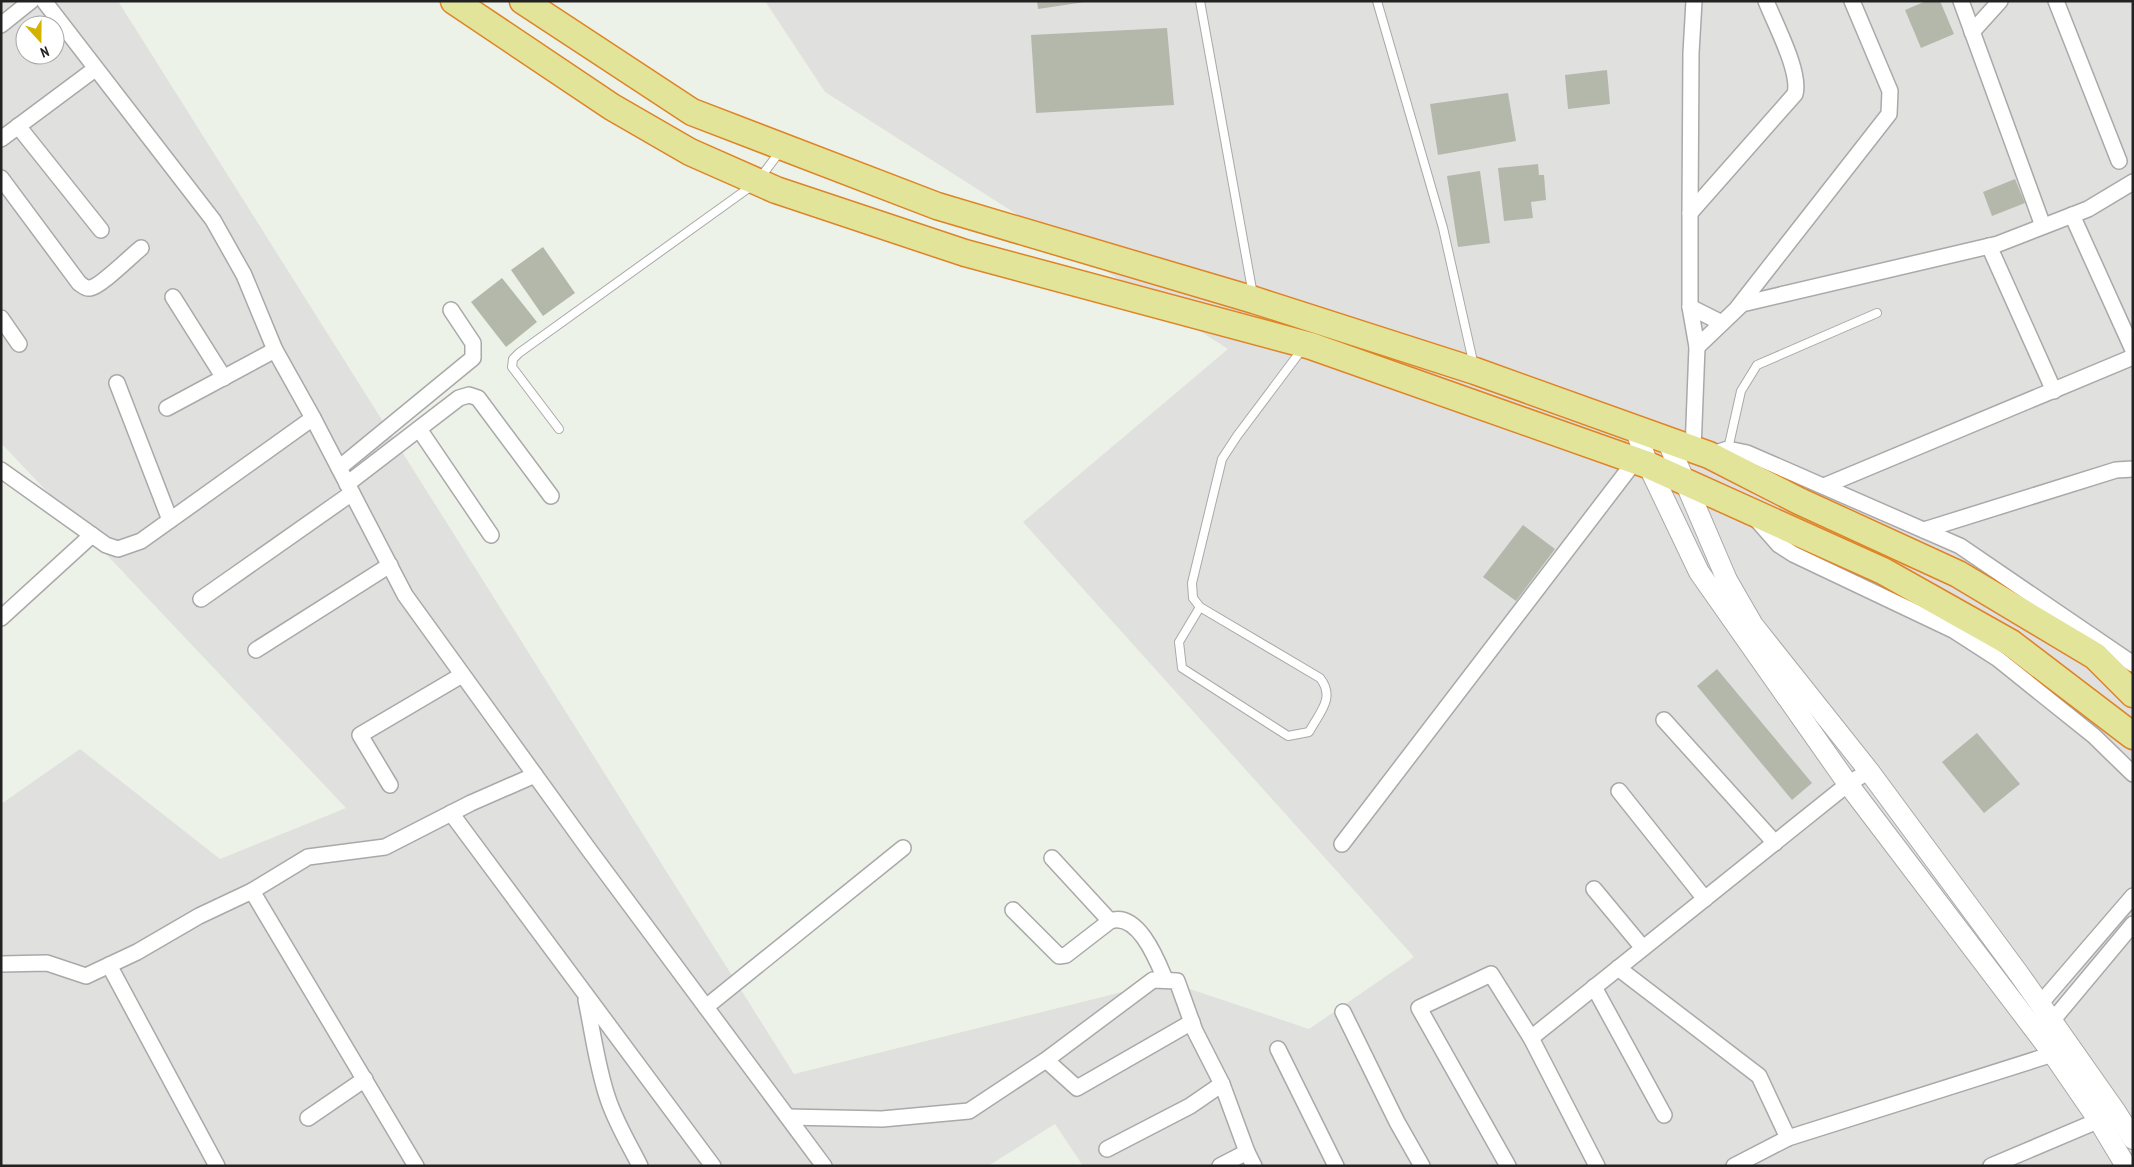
<svg xmlns="http://www.w3.org/2000/svg" width="2134" height="1167" viewBox="0 0 2134 1167" font-family="'PT Sans Narrow',sans-serif">
<style>
.residential{fill:#e0e0df;fill-rule:evenodd}
.building{fill:#b4b8aa}
.lines{fill:none;stroke-linecap:round;stroke-linejoin:round}
.service-casing{stroke:#a9a9a9;stroke-width:10}
.minor-casing{stroke:#a9a9a9;stroke-width:18}
.tertiary-casing{stroke:#a9a9a9;stroke-width:22}
.trunk-casing{stroke:#df8326;stroke-width:29}
.service{stroke:#fff;stroke-width:8}
.minor{stroke:#fff;stroke-width:15}
.tertiary{stroke:#fff;stroke-width:20}
.trunk{stroke:#e1e499;stroke-width:26}
</style>
<rect width="100%" height="100%" fill="#edf2e8"/>
<path class="residential" d="M1,1H118L794,1074L1166,981L1309,1029L1414,957L1023,522L1228,349L825,92L765,1H2133V1166H1083L1055,1124L988,1166H1V804L80,749L220,859L346,808L1,443ZM25,25H55V55H25Z"/>
<g class="building">
<path d="M1037,1H1085V2L1038,9Z"/>
<path d="M1926,1H1940L1954,34L1921,48L1905,10Z"/>
<path d="M1167,28L1174,105L1036,113L1031,35Z"/>
<path d="M1607,70L1610,104L1568,109L1565,75Z"/>
<path d="M1508,93L1516,141L1438,155L1430,104Z"/>
<path d="M1538,164L1539,175H1544L1546,200L1531,202L1533,218L1504,221L1498,168Z"/>
<path d="M1480,171L1490,243L1458,247L1447,176Z"/>
<path d="M2015,179L2025,203L1992,216L1983,192Z"/>
<path d="M543,247L575,293L543,316L511,270Z"/>
<path d="M502,278L537,322L506,347L471,302Z"/>
<path d="M1523,525L1555,549L1516,601L1483,577Z"/>
<path d="M1717,669L1812,783L1792,800L1697,686Z"/>
<path d="M1977,733L2020,784L1984,813L1942,762Z"/>
</g>
<g class="lines">
<defs>
<g id="service">
<path d="M1200,1L1253,295"/>
<path d="M1377,1L1443,228L1474,366"/>
<path d="M559,429L512,367L513,359L519,353L757,182L781,150"/>
<path d="M1728,449L1741,391L1757,365L1877,313"/>
<path d="M1200,607L1179,642L1182,668L1288,736L1309,732C1319,713 1336,698 1320,678L1200,607L1193,598L1192,583L1222,459L1237,436L1303,348"/>
</g>
<g id="minor">
<path d="M44,1L213,220L244,275L275,350L313,418L405,595L587,847L824,1166"/>
<path d="M1961,1L2043,226"/>
<path d="M2056,1L2119,161"/>
<path d="M1,25L31,1"/>
<path d="M1972,32L2000,1"/>
<path d="M18,126L101,230"/>
<path d="M1,139L95,69"/>
<path d="M1,178L79,283C82,285 86,289 90,288C100,287 131,256 141,248"/>
<path d="M1690,213L1795,94C1801,72 1775,24 1766,1"/>
<path d="M2072,215L2133,350"/>
<path d="M1989,246L2054,391"/>
<path d="M173,297L224,378"/>
<path d="M1690,307L1722,323"/>
<path d="M1738,307L1889,114L1890,91L1852,1"/>
<path d="M1,318L19,344"/>
<path d="M1697,347L1742,304L1998,244L2088,209L2133,182"/>
<path d="M117,383L170,520"/>
<path d="M167,408L275,350"/>
<path d="M419,429L491,535"/>
<path d="M1693,450L1697,347L1690,307V213L1691,53L1694,1"/>
<path d="M1709,455L1728,449L1747,453L1960,546L2133,664"/>
<path d="M339,468L473,358V343L451,310"/>
<path d="M1,470L106,545L118,549L141,541L313,418"/>
<path d="M347,484L459,398L469,395L478,398L551,496"/>
<path d="M1824,486L2133,357"/>
<path d="M1757,520L1779,545L1793,554L1953,630L1998,659L2094,736L2133,774"/>
<path d="M1924,530L2116,470L2133,469"/>
<path d="M201,599L352,493"/>
<path d="M1,618L92,535"/>
<path d="M256,650L390,565"/>
<path d="M1664,720L1775,843"/>
<path d="M390,785L360,735L462,675"/>
<path d="M1619,791L1705,899"/>
<path d="M451,813L713,1166"/>
<path d="M1342,844L1635,461"/>
<path d="M1052,858L1110,921"/>
<path d="M1594,889L1643,948"/>
<path d="M1013,910L1059,956L1066,955L1110,921C1138,911 1157,960 1165,979"/>
<path d="M1,964L47,963L86,976L137,952L199,916L252,891"/>
<path d="M109,965L217,1166"/>
<path d="M1618,968L1759,1076L1788,1138"/>
<path d="M1594,987L1664,1115"/>
<path d="M586,1000C593,1033 597,1067 608,1099C616,1123 629,1144 640,1166"/>
<path d="M2040,1004L2133,896"/>
<path d="M706,1007L903,848"/>
<path d="M1343,1012L1397,1122L1422,1166"/>
<path d="M2052,1021L2133,924"/>
<path d="M1531,1038L1597,1166"/>
<path d="M1278,1049L1336,1166"/>
<path d="M1046,1060L1077,1088L1192,1022"/>
<path d="M788,1117L882,1119L969,1111L1046,1060L1153,980L1177,981L1195,1031L1222,1084L1247,1152L1254,1166"/>
<path d="M308,1118L365,1079"/>
<path d="M1107,1149L1190,1106L1222,1084"/>
<path d="M416,1166L252,891L308,857L385,847L471,803L535,775"/>
<path d="M1220,1166L1247,1152"/>
<path d="M1508,1166L1419,1008L1491,974L1531,1038L1848,784L1869,771"/>
<path d="M1734,1166L1788,1138L2053,1054L2061,1049"/>
<path d="M1991,1166L2109,1116"/>
</g>
<g id="tertiary">
<path d="M1635,428L1648,465L1699,572L1848,784L2053,1054L2099,1121L2126,1166"/>
<path d="M1667,440L1727,580L1753,625L1869,771L2019,974L2116,1112L2133,1139"/>
</g>
<g id="trunk">
<path d="M454,1L612,107L690,152L776,190L965,253L1311,346L1648,465L1883,571L2011,643L2133,736"/>
<path d="M523,1L692,112L937,206L1254,300L1475,371L1709,455L1799,501L1958,574L2095,656L2133,694"/>
</g>
</defs>
<use href="#service" class="service-casing"/>
<use href="#minor" class="minor-casing"/>
<use href="#tertiary" class="tertiary-casing"/>
<use href="#trunk" class="trunk-casing"/>
<use href="#service" class="service"/>
<use href="#minor" class="minor"/>
<use href="#tertiary" class="tertiary"/>
<use href="#trunk" class="trunk"/>
</g>
<rect width="2134" height="1167" fill="none" stroke="#222222" stroke-width="5"/>
<g transform="translate(40 40) rotate(159)"><circle r="24" fill="#ffffff" stroke="#a7a7a7"/>
<path d="M0-4L9 19L0 12L-9 19Z" fill="#d3b300"/>
<text y="-8" font-size="14" font-weight="bold" text-anchor="middle" fill="#222222">N</text>
</g>
</svg>
